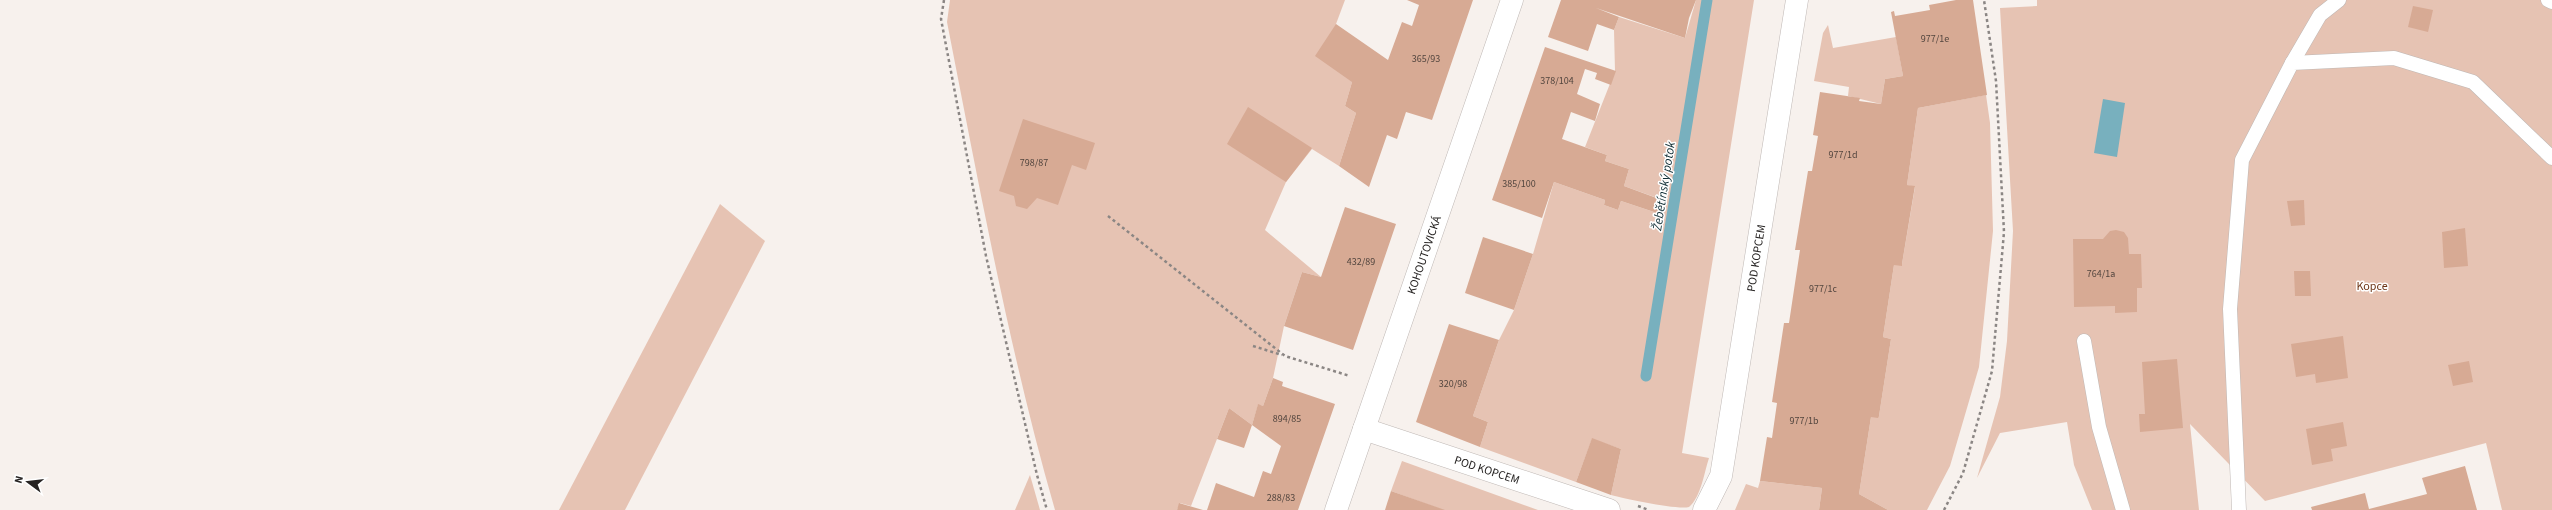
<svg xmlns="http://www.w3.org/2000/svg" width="2552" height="510" viewBox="0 0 2552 510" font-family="'Source Sans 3',sans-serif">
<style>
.green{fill:#e6c3b3}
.water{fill:#78b0be}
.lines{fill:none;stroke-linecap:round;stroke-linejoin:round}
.stream{stroke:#78b0be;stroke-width:11}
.building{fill:#d7aa94}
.service-casing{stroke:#bfb8b5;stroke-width:15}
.minor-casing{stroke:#bfb8b5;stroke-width:23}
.tertiary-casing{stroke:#bfb8b5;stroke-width:23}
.path{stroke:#8b8684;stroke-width:2.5;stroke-dasharray:3 3;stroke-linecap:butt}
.service{stroke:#fff;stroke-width:14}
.minor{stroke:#fff;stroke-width:22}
.tertiary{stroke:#fff;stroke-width:22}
.labels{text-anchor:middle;stroke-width:3;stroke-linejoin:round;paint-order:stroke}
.number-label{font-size:10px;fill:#53463f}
.street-label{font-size:12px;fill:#272423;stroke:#fff}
.park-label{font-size:12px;fill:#6d3415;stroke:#fff}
.water-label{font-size:13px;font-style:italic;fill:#112e35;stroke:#fff}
</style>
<rect width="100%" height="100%" fill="#f7f1ed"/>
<g class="green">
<path d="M950,0H1345L1336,24L1352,82L1345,106L1356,113L1339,166L1312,149L1286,182L1265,230L1321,277L1302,272L1284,326L1273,378L1263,406L1258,405L1252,425L1229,408L1191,506L1180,503L1177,510H1055C1009,350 979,185 947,22Z"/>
<path d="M1696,0H1754L1682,453L1709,458C1704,473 1701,497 1689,507C1677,510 1626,499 1611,495L1621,449L1592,439L1576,482L1480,447L1488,422L1473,416L1499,340L1514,310L1533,254L1554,182L1605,200L1604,205L1618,210L1621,201L1660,214V199L1624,186L1629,169L1605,161L1607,155L1585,147L1615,71L1614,30L1619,17L1685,38Z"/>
<path d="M2037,0H2552V510H2502L2486,443L2265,501L2190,424L2199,510H2092L2074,465L2067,422L2000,433L1977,478L2000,397L2007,341L2013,231L2000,8L2037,6Z"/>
<path d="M1828,25L1833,48L1896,37L1903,76L1885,79L1881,104L1848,96L1849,87L1814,81L1823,33Z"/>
<path d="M1986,95L1990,123L1993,231L1979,367L1950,466L1927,510H1888L1859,494L1860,488L1871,417L1879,416L1891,339L1883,337L1894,265L1902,264L1915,187L1907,185L1918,108Z"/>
<path d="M720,204L765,241L625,510H559Z"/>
<path d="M1402,461L1538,510H1443L1391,491Z"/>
<path d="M1030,475L1040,510H1015Z"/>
<path d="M1760,481L1822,488L1819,510H1735L1746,484L1758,488Z"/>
</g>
<path class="water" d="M2103,99L2125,103L2117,157L2094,153Z"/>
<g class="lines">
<path class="stream" d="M1646,376L1707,0"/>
</g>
<g class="building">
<path d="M1407,0H1473L1432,120L1406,112L1397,139L1387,135L1369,187L1339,166L1356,113L1345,106L1352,82L1315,56L1336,24L1388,60L1402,22L1412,26L1419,5Z"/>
<path d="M1561,0H1696L1689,18L1685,38L1596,8L1619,17L1614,30L1597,24L1588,51L1548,37Z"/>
<path d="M1956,0H1973L1987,95L1918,108L1907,185L1915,186L1902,264V266L1894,265L1883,337L1891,339L1879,416L1878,418L1871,417L1860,488L1859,494L1888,510H1819L1822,488L1760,481L1767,437L1772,438L1777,403L1772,402L1784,323H1789L1800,250H1795L1808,171H1812L1818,136L1813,135L1820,92L1860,98L1859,101L1881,104L1885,79L1903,76L1891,12L1894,11L1895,16L1930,10L1929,5Z"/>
<path d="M2413,6L2433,10L2428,32L2408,27Z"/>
<path d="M1545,47L1616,71L1611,85L1595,79L1597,73L1585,69L1577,94L1600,104L1595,121L1571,112L1562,139L1607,155L1605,161L1629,169L1624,186L1662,200L1660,214L1621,201L1618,210L1604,205L1605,200L1554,182L1542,218L1492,200Z"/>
<path d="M1248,107L1312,148L1286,182L1227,144Z"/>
<path d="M1023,119L1095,143L1086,170L1072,165L1058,205L1037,198L1027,209L1016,206L1014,196L999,191Z"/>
<path d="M2304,200L2305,225L2291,226L2287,201Z"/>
<path d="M1345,207L1396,224L1353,350L1284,326L1302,272L1321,277Z"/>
<path d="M2465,228L2468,266L2444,268L2442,232Z"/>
<path d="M2116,230L2124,232L2128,238L2129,254H2141L2142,288H2137V312L2115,313V306L2074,307L2073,239H2103L2110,231Z"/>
<path d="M1483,237L1533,254L1514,310L1465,293Z"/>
<path d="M2294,271H2310L2311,296H2295Z"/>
<path d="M1449,324L1499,340L1473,416L1488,422L1480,447L1416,422Z"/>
<path d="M2343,336L2348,378L2316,383L2315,374L2296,377L2291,344Z"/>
<path d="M2177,359L2183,428L2140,432L2139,414H2145L2142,362Z"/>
<path d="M2469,361L2473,382L2453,386L2448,365Z"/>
<path d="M1273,378L1283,382L1282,386L1335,404L1298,510H1207L1216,483L1254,497L1263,471L1271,474L1281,446L1252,425L1244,448L1217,439L1229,408L1252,425L1258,404L1263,406Z"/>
<path d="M2343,422L2347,446L2331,449L2333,461L2312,465L2306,429Z"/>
<path d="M1592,438L1621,449L1611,495L1576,482Z"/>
<path d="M2465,466L2477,510H2312L2311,507L2365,493L2369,509L2427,494L2422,478Z"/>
<path d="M1391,491L1445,510H1385Z"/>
<path d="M1179,503L1203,510H1177Z"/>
</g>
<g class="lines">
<defs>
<g id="service">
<path d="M2548,0L2552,2"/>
<path d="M2292,63L2320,15L2339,0"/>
<path d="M2084,341L2099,427L2123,510"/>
<path d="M2239,510L2230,309L2242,160L2292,63L2394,58L2473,82L2552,158"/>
</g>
<g id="minor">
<path d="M1364,429L1609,510"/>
<path d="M1704,510L1721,476L1797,0"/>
</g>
<path id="tertiary" d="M1336,510L1512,0"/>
</defs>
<use href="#service" class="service-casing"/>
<use href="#minor" class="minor-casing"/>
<use href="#tertiary" class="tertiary-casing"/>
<g class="path">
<path d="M944,0L941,19L986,256L1037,475L1047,510"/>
<path d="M1108,216L1285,356L1350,376"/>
<path d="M1253,346L1282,355"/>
<path d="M1638,506L1649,510"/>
<path d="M1944,510L1963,473L1992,371L2004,232L1996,81L1984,0"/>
</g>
<use href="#service" class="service"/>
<use href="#minor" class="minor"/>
<use href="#tertiary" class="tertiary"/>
</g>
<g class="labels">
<g class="number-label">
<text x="1935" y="42">977/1e</text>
<text x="1426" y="62">365/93</text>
<text x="1557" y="84">378/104</text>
<text x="1843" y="158">977/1d</text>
<text x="1034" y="166">798/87</text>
<text x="1519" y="187">385/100</text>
<text x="1361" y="265">432/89</text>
<text x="2101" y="277">764/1a</text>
<text x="1823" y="292">977/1c</text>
<text x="1453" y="387">320/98</text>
<text x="1287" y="422">894/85</text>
<text x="1804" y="424">977/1b</text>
<text x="1281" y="501">288/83</text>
</g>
<g class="street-label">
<text transform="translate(1424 255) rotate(-71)" y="4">KOHOUTOVICKÁ</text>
<text transform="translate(1756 258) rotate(-81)" y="4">POD KOPCEM</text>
<text transform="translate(1487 470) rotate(18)" y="4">POD KOPCEM</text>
</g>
<g class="park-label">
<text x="2372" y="290">Kopce</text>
</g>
<g class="water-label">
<text transform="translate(1663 186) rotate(-81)" y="5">Žebětínský potok</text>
</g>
</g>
<g transform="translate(28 482) rotate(285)" stroke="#ffffff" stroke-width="3" paint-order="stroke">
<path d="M0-3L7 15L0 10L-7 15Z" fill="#272423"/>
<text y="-6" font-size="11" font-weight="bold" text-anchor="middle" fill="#272423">N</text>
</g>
</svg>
